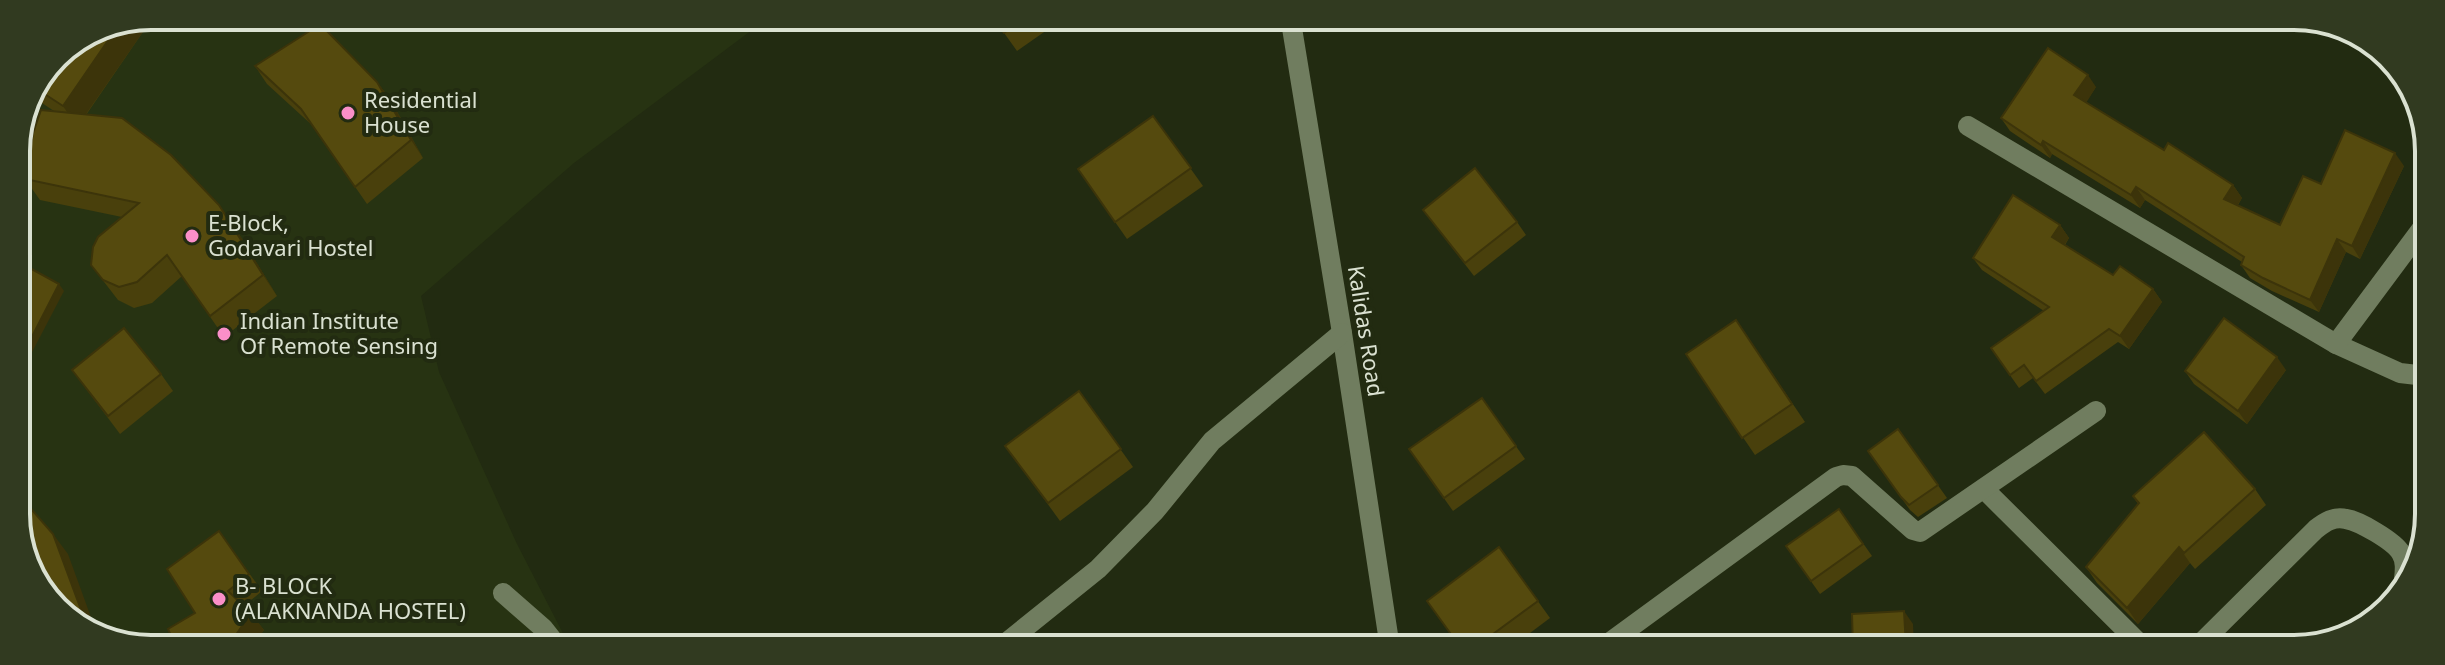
<svg xmlns="http://www.w3.org/2000/svg" width="2445" height="665" viewBox="0 0 2445 665" font-family="'Noto Sans',sans-serif">
<style>
.built{fill:#273312}
.lines{fill:none;stroke-linecap:round;stroke-linejoin:round}
.minor{stroke:#707d5f;stroke-width:20}
.wall{fill:#49400c}
.shaded-wall{fill:#3c340a}
.building{fill:#554a0e;stroke:#3c340a;stroke-width:2}
.poi-dot{fill:#fa8fc8;stroke:#222b11;stroke-width:3}
.labels{text-anchor:middle;stroke-width:8;stroke-linejoin:round;paint-order:stroke}
.poi-label{font-size:22px;fill:#dae1d1;stroke:#222b11;text-anchor:start}
.street-label{font-size:22px;fill:#dae1d1;stroke:#222b11}
.rim{fill:none;stroke:#dae1d1;stroke-width:4}
</style>
<rect width="100%" height="100%" fill="#222b11"/>
<path class="built" d="M760,24L574,163L421,296L439,372L517,544L570,647L124,646L56,610L19,541L16,143L56,55L100,26Z"/>
<g class="lines">
<g class="minor">
<path d="M1291,22L1342,333L1390,648"/>
<path d="M1968,126L2336,344L2400,373L2426,376"/>
<path d="M2336,344L2426,223"/>
<path d="M1984,489L2145,649"/>
<path d="M503,593L543,628L558,647"/>
<path d="M1001,647L1098,569L1155,511L1212,441L1342,333"/>
<path d="M1602,648L1836,477L1843,475L1852,476L1913,530L1920,532L2096,411"/>
<path d="M2195,649L2316,529C2325,522 2334,516 2346,519C2359,521 2394,541 2401,553C2406,561 2405,570 2404,579"/>
</g>
</g>
<g class="wall">
<path d="M997,23H1057L1017,51Z"/>
<path d="M100,26H147L86,115L234,226L277,296L224,337L182,276L152,303L134,308L118,300L91,265L122,217L40,200L25,179L54,111L36,99L56,55Z"/>
<path d="M255,66L377,82L390,99L423,158L367,204L313,126L267,84Z"/>
<path d="M2096,87L2086,102L2164,150L2233,185L2242,198L2238,205L2280,225L2321,184L2404,166L2360,259L2346,252L2319,312L2272,291L2250,278L2241,265L2242,262L2145,200L2140,208L2052,154L2050,158L2010,131L2001,118Z"/>
<path d="M1153,116L1203,186L1127,239L1078,169Z"/>
<path d="M1423,210L1517,222L1526,235L1474,276Z"/>
<path d="M2060,225L2069,238L2065,245L2113,275L2153,289L2162,302L2129,349L2118,342L2045,394L2033,378L2019,388L1991,348L2044,311L1982,270L1973,258Z"/>
<path d="M1736,320L1805,422L1755,455L1686,354Z"/>
<path d="M72,370L161,374L173,391L120,434Z"/>
<path d="M2286,370L2247,424L2194,384L2185,371Z"/>
<path d="M1079,391L1133,467L1060,521L1018,463Z"/>
<path d="M1482,398L1525,459L1453,511L1409,449Z"/>
<path d="M1898,429L1947,498L1918,517L1910,510L1868,451Z"/>
<path d="M2255,489L2266,505L2195,569L2190,563L2138,624L2097,583L2086,567L2138,504L2133,496Z"/>
<path d="M1839,509L1872,556L1820,594L1786,546Z"/>
<path d="M219,531L262,591L244,606L264,630L252,646H173L175,645L195,613Z"/>
<path d="M1499,547L1550,618L1510,648H1460Z"/>
</g>
<g class="shaded-wall">
<path d="M118,26H147L77,127L63,106Z"/>
<path d="M2088,75L2096,87L2083,108L2074,95Z"/>
<path d="M377,82L390,99L423,158L411,140Z"/>
<path d="M2043,141L2052,154L2050,158L2041,145Z"/>
<path d="M2395,153L2404,166L2360,259L2352,246Z"/>
<path d="M2233,185L2242,198L2233,212L2224,199Z"/>
<path d="M2136,187L2145,200L2140,208L2131,195Z"/>
<path d="M219,205L234,226L277,296L263,275Z"/>
<path d="M2060,225L2069,238L2061,250L2052,237Z"/>
<path d="M2337,239L2346,252L2319,312L2310,300Z"/>
<path d="M59,284L64,291L18,379V364Z"/>
<path d="M2153,289L2162,302L2129,349L2120,336Z"/>
<path d="M2277,357L2286,370L2247,424L2238,411Z"/>
<path d="M53,534L68,554L96,631L87,626Z"/>
<path d="M2179,547L2190,563L2138,624L2127,608Z"/>
<path d="M1904,611L1913,624L1914,648H1907L1906,646Z"/>
<path d="M251,613L264,630L252,646H230L229,645Z"/>
</g>
<g class="building">
<path d="M997,23H1019L1004,33Z"/>
<path d="M319,25H321L377,82L411,140L355,187L301,109L255,66Z"/>
<path d="M100,26H118L63,106L40,91L56,55Z"/>
<path d="M2048,48L2088,75L2074,95L2164,150L2168,143L2233,185L2224,199L2280,225L2303,176L2321,184L2345,130L2395,153L2352,246L2337,239L2310,300L2263,278L2241,265L2244,257L2136,187L2131,195L2043,141L2041,145L2001,118Z"/>
<path d="M41,110L122,118L171,155L219,205L263,275L210,316L167,255L137,282L119,287L103,280L91,265L93,247L98,237L139,203L25,179L33,133Z"/>
<path d="M1153,116L1191,168L1115,222L1078,169Z"/>
<path d="M1475,168L1517,222L1465,263L1423,210Z"/>
<path d="M2013,195L2060,225L2052,237L2113,275L2120,266L2153,289L2120,336L2109,329L2036,381L2024,365L2010,375L1991,348L2049,307L1973,258Z"/>
<path d="M17,261L59,284L18,364Z"/>
<path d="M2224,318L2277,357L2238,411L2185,371Z"/>
<path d="M1736,320L1792,404L1742,438L1686,354Z"/>
<path d="M124,328L161,374L108,416L72,370Z"/>
<path d="M1079,391L1121,449L1048,503L1005,446Z"/>
<path d="M1482,398L1516,446L1444,498L1409,449Z"/>
<path d="M1898,429L1938,485L1909,505L1901,497L1868,451Z"/>
<path d="M2204,432L2255,489L2184,553L2179,547L2127,608L2086,567L2139,503L2133,496Z"/>
<path d="M18,494L53,534L87,626L56,610L19,541Z"/>
<path d="M1839,509L1863,544L1811,581L1786,546Z"/>
<path d="M219,531L249,574L228,591L251,613L229,645L230,646H173L175,645L168,629L195,613L167,569Z"/>
<path d="M1499,547L1538,601L1474,648H1461L1427,601Z"/>
<path d="M1904,611L1906,646L1853,648L1852,614Z"/>
</g>
<g class="poi-dot">
<circle cx="348" cy="113" r="8"/>
<circle cx="192" cy="236" r="8"/>
<circle cx="224" cy="334" r="8"/>
<circle cx="219" cy="599" r="8"/>
</g>
<g class="labels">
<g class="poi-label">
<text x="364" y="108">Residential<tspan x="364" dy="25">House</tspan></text>
<text x="208" y="231">E-Block,<tspan x="208" dy="25">Godavari Hostel</tspan></text>
<text x="240" y="329">Indian Institute<tspan x="240" dy="25">Of Remote Sensing</tspan></text>
<text x="235" y="594">B- BLOCK<tspan x="235" dy="25">(ALAKNANDA HOSTEL)</tspan></text>
</g>
<g class="street-label">
<text transform="translate(1366 331) rotate(81)" y="8">Kalidas Road</text>
</g>
</g>
<path d="M0 0H2445V665H0ZM151 30H2294A121 121 0 0 1 2415 151V514A121 121 0 0 1 2294 635H151A121 121 0 0 1 30 514V151A121 121 0 0 1 151 30Z" fill="#313a20" fill-rule="evenodd"/>
<path class="rim" d="M151 30H2294A121 121 0 0 1 2415 151V514A121 121 0 0 1 2294 635H151A121 121 0 0 1 30 514V151A121 121 0 0 1 151 30Z"/>
</svg>
